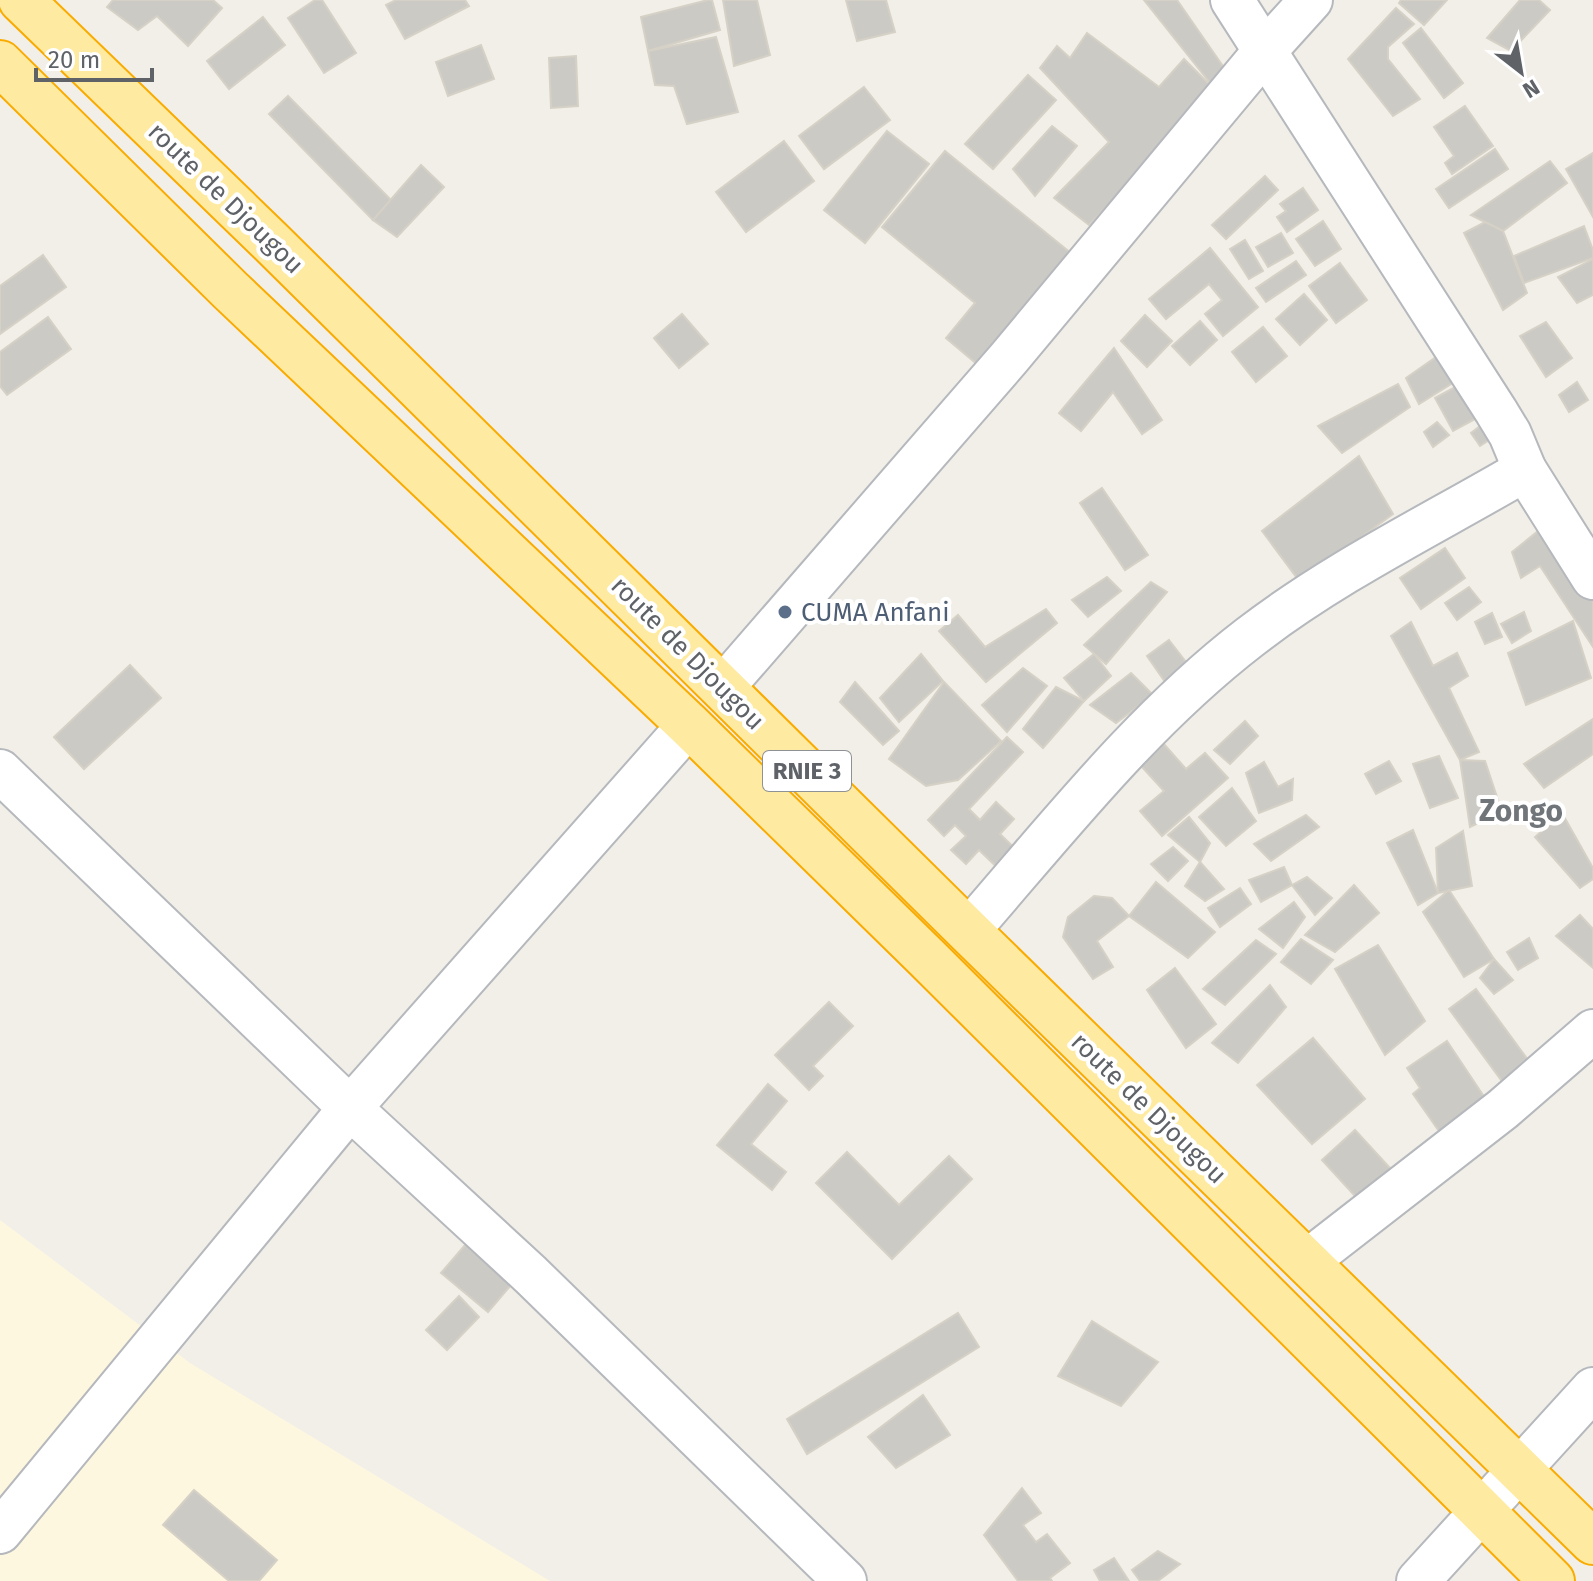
<svg xmlns="http://www.w3.org/2000/svg" width="1593" height="1581" viewBox="0 0 1593 1581" font-family="'Fira Sans',sans-serif">
<style>
.commercial{fill:#fef7e0}
.building{fill:#cccac5;stroke:#d6d1c6;stroke-width:2}
.lines{fill:none;stroke-linecap:round;stroke-linejoin:round}
.minor-casing{stroke:#b5b8bc;stroke-width:46}
.trunk-casing{stroke:#f9ab00;stroke-width:48}
.minor{stroke:#fff;stroke-width:42}
.trunk{stroke:#feeaa1;stroke-width:44}
.service-dot{fill:#5c6f8a;stroke:#fff;stroke-width:3}
.labels{text-anchor:middle;stroke-width:8;stroke-linejoin:round;paint-order:stroke}
.shield{fill:#fff;stroke:#8f9295;stroke-width:2}
.shield-label{font-size:24px;font-weight:bold;fill:#5f6368}
.street-label{font-size:26px;fill:#5f6368;stroke:#fff}
.service-label{font-size:26px;fill:#4e5e75;stroke:#fff;text-anchor:start}
.quarter-label{font-size:30px;font-weight:bold;fill:#70757a;stroke:#fff}
</style>
<rect width="100%" height="100%" fill="#f1efe8"/>
<path class="commercial" d="M0,1220L190,1363L550,1581H0Z"/>
<g class="building">
<path d="M113,0H213L222,8L188,46L157,16L138,30L107,7Z"/>
<path d="M315,0H322L356,53L324,73L288,18Z"/>
<path d="M396,0H465L469,6L405,39L386,5Z"/>
<path d="M708,0H712L720,30L648,51L641,17Z"/>
<path d="M723,0H757L770,55L734,66Z"/>
<path d="M846,0H886L895,32L857,41Z"/>
<path d="M1144,0H1177L1227,72L1211,84Z"/>
<path d="M1401,0H1447L1424,25L1399,3Z"/>
<path d="M1520,0H1539L1550,10L1511,51L1487,38Z"/>
<path d="M1396,8L1414,24L1388,47V59L1420,99L1393,116L1348,59Z"/>
<path d="M263,17L285,45L229,89L207,61Z"/>
<path d="M1421,28L1463,83L1444,98L1403,43Z"/>
<path d="M1087,33L1159,87L1184,59L1217,92L1089,225L1054,198L1109,142L1040,68L1057,46L1070,58Z"/>
<path d="M716,37L738,112L687,124L674,86L655,85L648,51Z"/>
<path d="M481,45L494,79L448,96L436,62Z"/>
<path d="M576,56L578,106L551,108L549,58Z"/>
<path d="M1028,75L1056,100L993,169L965,144Z"/>
<path d="M864,87L890,120L824,169L799,136Z"/>
<path d="M288,96L392,201L373,220L269,114Z"/>
<path d="M1465,106L1493,146L1452,174L1445,163L1454,156L1434,127Z"/>
<path d="M1052,126L1077,146L1035,196L1013,169Z"/>
<path d="M887,131L929,164L865,243L824,210Z"/>
<path d="M784,141L814,181L746,232L716,192Z"/>
<path d="M1495,149L1508,169L1449,208L1436,189Z"/>
<path d="M945,151L1077,258L984,370L946,338L975,303L882,227Z"/>
<path d="M1593,153V217L1566,169Z"/>
<path d="M1550,161L1567,183L1503,231L1471,215Z"/>
<path d="M421,165L444,187L397,237L373,220Z"/>
<path d="M1265,176L1278,190L1226,239L1212,225Z"/>
<path d="M1303,188L1318,210L1287,232L1277,217L1286,211L1280,204Z"/>
<path d="M1323,221L1341,249L1315,266L1296,239Z"/>
<path d="M1485,222L1503,231L1527,293L1503,310L1464,233Z"/>
<path d="M1584,226L1593,250V258L1524,283L1514,256Z"/>
<path d="M1281,233L1293,253L1268,267L1256,247Z"/>
<path d="M1245,240L1263,271L1249,279L1230,249Z"/>
<path d="M1210,248L1258,307L1223,336L1205,314L1222,300L1209,284L1166,319L1149,299Z"/>
<path d="M43,255L66,287L0,334V286Z"/>
<path d="M1593,259V295L1577,303L1558,277Z"/>
<path d="M1296,261L1306,275L1266,302L1256,288Z"/>
<path d="M1340,263L1367,300L1336,323L1309,286Z"/>
<path d="M1304,294L1327,320L1300,345L1276,319Z"/>
<path d="M682,314L708,344L679,368L654,338Z"/>
<path d="M1145,315L1172,341L1147,367L1121,341Z"/>
<path d="M48,317L71,349L7,395L0,386V352Z"/>
<path d="M1200,321L1217,340L1190,365L1172,346Z"/>
<path d="M1546,322L1572,358L1546,377L1520,336Z"/>
<path d="M1263,327L1287,356L1256,382L1232,352Z"/>
<path d="M1114,348L1162,420L1142,434L1113,392L1081,431L1059,413Z"/>
<path d="M1439,355L1456,381L1419,404L1406,378Z"/>
<path d="M1470,379L1488,412L1453,431L1435,398Z"/>
<path d="M1577,382L1588,400L1569,412L1559,395Z"/>
<path d="M1398,384L1410,407L1342,453L1318,426Z"/>
<path d="M1492,417L1502,432L1480,446L1471,433Z"/>
<path d="M1437,422L1449,435L1433,447L1424,432Z"/>
<path d="M1359,456L1393,514L1300,582L1262,531Z"/>
<path d="M1102,488L1148,555L1125,570L1080,503Z"/>
<path d="M1548,523L1593,596V647L1540,566L1521,578L1512,552Z"/>
<path d="M1445,548L1465,578L1421,609L1400,578Z"/>
<path d="M1107,577L1121,591L1088,617L1072,600Z"/>
<path d="M1151,582L1167,592L1106,664L1084,645Z"/>
<path d="M1469,587L1481,602L1457,620L1445,603Z"/>
<path d="M1046,609L1057,623L986,682L939,631L958,615L985,647Z"/>
<path d="M1524,612L1531,631L1512,643L1501,624Z"/>
<path d="M1492,613L1502,637L1485,644L1475,622Z"/>
<path d="M1573,621L1591,678L1526,705L1508,653Z"/>
<path d="M1411,622L1433,666L1457,653L1468,676L1449,688L1479,752L1460,760L1391,636Z"/>
<path d="M1169,640L1193,671L1170,689L1147,656Z"/>
<path d="M921,654L943,681L899,722L880,698Z"/>
<path d="M1094,654L1111,676L1084,701L1064,678Z"/>
<path d="M130,665L161,698L84,769L54,737Z"/>
<path d="M1023,668L1047,686L1007,732L982,705Z"/>
<path d="M1131,673L1153,695L1116,723L1090,705Z"/>
<path d="M855,682L899,731L883,745L840,702Z"/>
<path d="M944,682L1001,741L958,780L926,786L889,759Z"/>
<path d="M1056,687L1084,701L1043,748L1023,729Z"/>
<path d="M1593,719V754L1544,788L1524,764Z"/>
<path d="M1245,721L1258,736L1230,764L1214,750Z"/>
<path d="M1155,734L1186,769L1205,753L1228,778L1162,836L1140,811L1164,791L1131,755Z"/>
<path d="M1007,737L1023,752L969,809L980,820L996,802L1014,819L1000,834L1025,858L1007,877L979,850L966,864L951,850L966,836L955,825L944,836L928,820Z"/>
<path d="M1439,756L1458,798L1430,808L1413,764Z"/>
<path d="M1460,760L1485,761L1502,812L1470,827Z"/>
<path d="M1389,761L1401,781L1376,794L1365,774Z"/>
<path d="M1264,762L1278,787L1293,779L1292,800L1259,813L1246,773Z"/>
<path d="M1232,788L1256,821L1226,846L1199,817Z"/>
<path d="M1562,813L1593,868V879L1580,888L1535,837Z"/>
<path d="M1306,815L1319,827L1271,861L1254,844Z"/>
<path d="M1189,817L1210,843L1200,862L1168,835Z"/>
<path d="M1413,830L1438,893L1418,905L1387,843Z"/>
<path d="M1463,831L1472,886L1438,893L1436,848Z"/>
<path d="M1173,847L1188,861L1168,881L1151,864Z"/>
<path d="M1200,862L1224,889L1205,901L1185,886Z"/>
<path d="M1284,867L1292,885L1261,902L1249,880Z"/>
<path d="M1307,877L1332,898L1315,915L1292,885Z"/>
<path d="M1156,882L1215,932L1188,958L1129,916Z"/>
<path d="M1354,885L1379,913L1335,952L1305,935Z"/>
<path d="M1240,888L1251,904L1220,927L1208,908Z"/>
<path d="M1449,890L1494,959L1464,977L1423,912Z"/>
<path d="M1094,896L1112,898L1129,916L1097,941L1113,967L1093,979L1063,937L1068,917Z"/>
<path d="M1294,902L1305,917L1283,948L1259,929Z"/>
<path d="M1580,915L1593,929V968L1556,936Z"/>
<path d="M1529,938L1538,958L1518,970L1507,952Z"/>
<path d="M1301,939L1333,960L1311,984L1281,962Z"/>
<path d="M1256,940L1276,954L1225,1005L1203,989Z"/>
<path d="M1378,945L1425,1021L1385,1055L1335,969Z"/>
<path d="M1494,959L1513,980L1494,994L1480,978Z"/>
<path d="M1175,968L1216,1024L1186,1048L1147,990Z"/>
<path d="M1270,985L1286,1007L1238,1063L1212,1043Z"/>
<path d="M1476,989L1531,1064L1504,1084L1449,1009Z"/>
<path d="M829,1002L853,1026L813,1066L823,1076L809,1090L775,1055Z"/>
<path d="M1313,1038L1365,1099L1312,1144L1257,1085Z"/>
<path d="M1447,1041L1491,1107L1448,1144L1413,1094L1420,1088L1407,1068Z"/>
<path d="M768,1084L787,1101L751,1144L786,1172L772,1190L717,1145Z"/>
<path d="M1355,1130L1400,1179L1367,1209L1322,1160Z"/>
<path d="M847,1152L899,1205L949,1156L972,1179L892,1259L816,1183Z"/>
<path d="M472,1237L518,1277L488,1312L441,1273Z"/>
<path d="M459,1296L479,1317L447,1350L426,1330Z"/>
<path d="M958,1313L979,1347L807,1454L787,1419Z"/>
<path d="M1092,1321L1158,1362L1121,1406L1058,1376Z"/>
<path d="M923,1395L950,1435L896,1468L868,1437Z"/>
<path d="M1022,1488L1041,1513L1023,1525L1036,1542L1047,1534L1070,1563L1050,1578L1052,1581H1018L984,1535Z"/>
<path d="M194,1490L277,1560L259,1581H229L163,1525Z"/>
<path d="M1158,1551L1180,1564L1158,1581H1140L1132,1570Z"/>
<path d="M1114,1558L1129,1581H1100L1094,1570Z"/>
</g>
<g class="lines">
<defs>
<g id="minor">
<path d="M1232,0L1496,411L1510,434L1525,470L1593,578"/>
<path d="M723,687L1009,358L1264,52L1311,0"/>
<path d="M0,771L350,1108L531,1275L845,1581"/>
<path d="M968,931C1057,829 1142,720 1250,637C1334,572 1433,524 1525,470"/>
<path d="M1306,1262L1503,1109L1593,1031"/>
<path d="M0,1532L350,1108L689,725"/>
<path d="M1418,1581L1593,1389"/>
</g>
<g id="trunk">
<path d="M21,0L271,242L968,931L1593,1542"/>
<path d="M0,63L230,290L689,725L927,958L1552,1581"/>
</g>
</defs>
<use href="#minor" class="minor-casing"/>
<use href="#trunk" class="trunk-casing"/>
<use href="#minor" class="minor"/>
<use href="#trunk" class="trunk"/>
</g>
<circle class="service-dot" cx="785" cy="612" r="8"/>
<g class="labels">
<rect class="shield" x="763" y="751" width="88" height="40" rx="6"/>
<g class="shield-label">
<text x="807" y="779">RNIE 3</text>
</g>
<g class="street-label">
<text transform="translate(226 198) rotate(44)" y="9">route de Djougou</text>
<text transform="translate(688 653) rotate(45)" y="9">route de Djougou</text>
<text transform="translate(1149 1108) rotate(44)" y="9">route de Djougou</text>
</g>
<g class="service-label">
<text x="801" y="621">CUMA Anfani</text>
</g>
<g class="quarter-label">
<text x="1521" y="821">Zongo</text>
</g>
</g>
<g transform="translate(1521 72) rotate(149)" stroke="#ffffff" stroke-width="6" paint-order="stroke">
<path d="M0-6L14 30L0 20L-14 30Z" fill="#5f6368"/>
<text y="-12" font-size="22" font-weight="bold" text-anchor="middle" fill="#5f6368">N</text>
</g>
<path d="M36 68v12h116v-12" fill="none" stroke="#5f6368" stroke-width="4"/>
<text x="48" y="68" font-size="24" fill="#5f6368" stroke="#ffffff" stroke-width="6" paint-order="stroke">20 m</text>
</svg>
